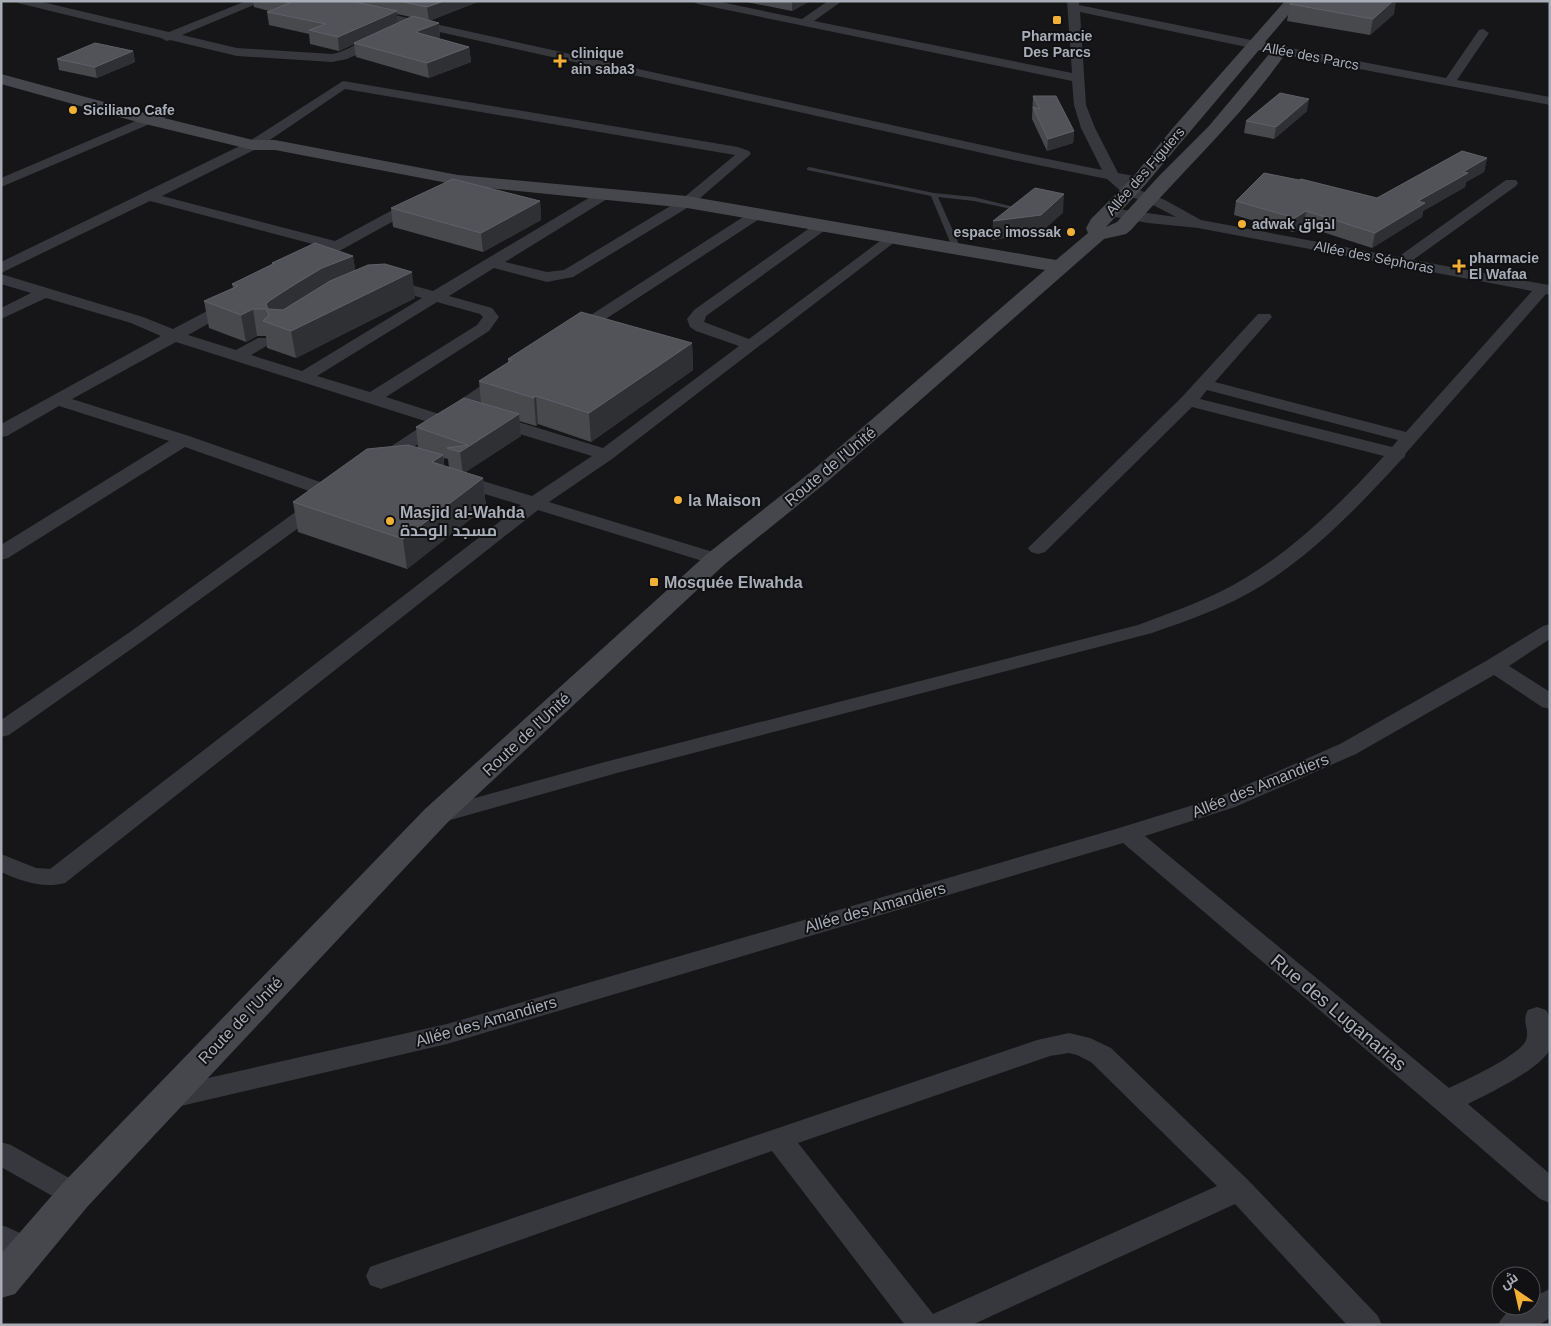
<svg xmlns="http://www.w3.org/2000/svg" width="1551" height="1326" viewBox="0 0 1551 1326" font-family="Arial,Cairo,sans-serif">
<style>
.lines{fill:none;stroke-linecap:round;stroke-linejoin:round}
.lane{fill:#37383d;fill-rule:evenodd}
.street{fill:#37383d;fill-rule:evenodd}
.secondary{fill:#45474d;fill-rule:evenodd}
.wall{fill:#47494d;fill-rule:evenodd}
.shaded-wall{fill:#2f3033}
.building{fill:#525359;stroke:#5f6168}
.poi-dot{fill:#f2b134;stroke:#111113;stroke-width:2}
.labels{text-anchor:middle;stroke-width:4;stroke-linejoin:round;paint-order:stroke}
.far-poi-label{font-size:14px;font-weight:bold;fill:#a8adb8;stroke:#111113;text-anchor:start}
.far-street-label{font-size:14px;fill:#a8adb8;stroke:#111113}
.street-label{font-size:16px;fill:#a8adb8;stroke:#111113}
.poi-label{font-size:16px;font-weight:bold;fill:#a8adb8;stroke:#111113;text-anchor:start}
.near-street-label{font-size:19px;fill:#a8adb8;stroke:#111113}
</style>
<rect width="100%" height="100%" fill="#161618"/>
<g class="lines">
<path class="lane" d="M809,167L934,193L974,197L1014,207L1011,209L974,201L938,197L961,249L957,251L953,249L931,196L807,170V168Z"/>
<g class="street">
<path d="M16,1H38L169,32L246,1H263L182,35L237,48L332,54C347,52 372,33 385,36L387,39L385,42L347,59L332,62L237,56L170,40L167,41L161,38L18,3Z"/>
<path d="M308,1H331L1023,154L1102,170L1081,128L1074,105L1072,81L698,4L692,1H716L802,19L828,1H842L814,21L1072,73L1067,1H1079V5L1256,41L1262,45L1260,48L1256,49L1080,12L1086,105L1095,128L1118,173L1144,178L1146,181L1144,184L1139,185L1129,183L1134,188L1165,200L1201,220L1398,257L1506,180H1516L1518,183L1516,186L1413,260L1549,285L1550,295L1546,294L1406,453L1404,458L1402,459C1359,506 1315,552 1261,586C1227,607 1189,620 1152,633L617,773L436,824L428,821L424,816L428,811L601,763L1138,625C1175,611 1213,598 1247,577C1299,545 1343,501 1384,456L1192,407L1045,552L1038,554L1031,552L1028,548L1182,397L1258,314H1270L1272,317L1215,382L1406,432L1532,291L1198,228L1148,223L1110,216L1105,215L1103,212L1105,209L1110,208L1176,217L1155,206L1124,194L1107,179L1023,162L314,4ZM1207,390L1398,440L1392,447L1200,399Z"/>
<path d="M1483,29L1489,33L1457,80L1550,97V105L1280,54L1274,50L1280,46L1446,78L1479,30Z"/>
<path d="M343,81L738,147L749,151L751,154L692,205L573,277L547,282L494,268L449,296L492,308L499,317L489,331L386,397L439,414L497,375H509L512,379L509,383L387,465L381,466L375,465L372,461L375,457L428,422L176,342L72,399L189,436L340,489L342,493L340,497L333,499L326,497L185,447L8,558L1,560V545L169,441L59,406L7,436L1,437V424L161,336L131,323L46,298L1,319V308L31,293L1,284V274L143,317L173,329L226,301H238L240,304L238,307L188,335L236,350L258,338H270L272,341L270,344L251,355L302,371L422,298L380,286L378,283L380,280L386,278L433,291L602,190H612L614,193L612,196L505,262L547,272L564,270L682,199L735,155L345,89L258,148L162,196L335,241L411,200H421L423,203L421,206L312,266H302L299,263L302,260L324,247L150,201L1,273V262L248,142ZM437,302L480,314L483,317L477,325L370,392L317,376Z"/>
<path d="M166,108L173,112L171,115L1,187V178Z"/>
<path d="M759,209L764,210L766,213L764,216L581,335H569L567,332L569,329L754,210Z"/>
<path d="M823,221L828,222L830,225L828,228L706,316L704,322L749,339L888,235H898L900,238L612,459L549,502L723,555L726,559L723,563L716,565L709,563L538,510L65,883C43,889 21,881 1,872V854L36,868L50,869L521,505L449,483L447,479L449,475L456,473L463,475L532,496L592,456L487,424L484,420L487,416L493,415L499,416L603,448L739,346L696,331L690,327L687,319L694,310L818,222Z"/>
<path d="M319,498L326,500L328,504L326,508L144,640L9,735L1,737V720L130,632L312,500Z"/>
<path d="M1550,624V639L1509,666L1550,692V709L1542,707L1494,675L1356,754L1235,807L1145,836L1449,1088C1464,1081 1521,1055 1526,1040C1530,1028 1521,1022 1528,1010L1537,1007L1546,1010C1551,1017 1550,1024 1550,1032C1550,1037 1551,1043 1550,1048C1545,1067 1486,1095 1468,1104L1550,1174V1203L1540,1199L1437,1110L1123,843L447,1044L168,1109L158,1105L154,1098L158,1091L168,1087L447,1024L1119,828L1219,797L1340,744L1486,661L1543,626Z"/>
<path d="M1069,1033L1090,1038L1111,1048L1249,1181L1378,1316L1382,1325H1347L1235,1204L972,1325H905L772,1151L381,1289L370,1285L366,1276L370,1267L381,1263L1037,1040ZM1069,1053L1077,1055L1091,1062L1217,1186L933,1314L798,1143L1050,1056Z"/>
<path d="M1,1142L11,1145L85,1187L90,1195L85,1203L75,1207L65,1203L1,1167Z"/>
<path d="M1,1225C16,1230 34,1239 41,1253L37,1262C22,1267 14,1261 1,1253Z"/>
<path d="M1550,1289V1318L1539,1325H1498C1505,1310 1516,1306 1531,1306V1298Z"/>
</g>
<path class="secondary" d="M1285,1H1300L1265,42L1286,47L1288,50C1243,116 1183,170 1131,230L1126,234L1104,239L828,481L725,564L447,823L88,1206L15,1294L1,1298V1254L62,1184L425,809L707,554L812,471L1045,270L687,208L458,185L275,150H253L141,123L1,84V74L152,115L253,140H275L458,175L687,196L1056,260L1088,233L1086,228L1091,219L1133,177L1172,129ZM1259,50L1270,53L1209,126L1159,176L1117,222L1106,227L1145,185Z"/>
</g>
<g class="wall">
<path d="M253,1H480L429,21L439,23L440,37L437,38L469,47L471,62L429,78L356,57L354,44L339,51L310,44L309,34L269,25L267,12L269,11L254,7ZM397,14L411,17L398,23Z"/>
<path d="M741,1H810L792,11Z"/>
<path d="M1290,4L1394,14L1370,35L1287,21Z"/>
<path d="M133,51L135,62L97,78L59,70L57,59Z"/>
<path d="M1033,96L1074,131L1073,143L1047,151L1032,119Z"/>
<path d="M1307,111L1274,139L1244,133L1246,121Z"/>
<path d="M1487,158L1484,172L1466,182L1465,187L1423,211L1422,217L1372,248L1304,226L1293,232L1234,215L1236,201L1377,198Z"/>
<path d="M540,201L541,220L483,252L393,227L391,208Z"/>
<path d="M353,256L355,270L415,298L296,358L267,348L266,336H257L246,342L209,328L204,301L233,288L232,284L272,265V263Z"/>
<path d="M692,343L693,370L591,442L538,424L536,426L519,421L521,436L465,472L483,478L486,507L407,569L298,532L293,502L418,448L416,427L481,403L479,381L508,363V359ZM444,458L448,459L449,468L444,466Z"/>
</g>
<g class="shaded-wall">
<path d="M444,1H480L429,21L427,7Z"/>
<path d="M792,1H810L792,11Z"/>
<path d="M1393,1H1396L1394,14L1370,35L1373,19Z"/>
<path d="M397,11L398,25L354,43V44L339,51L338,37Z"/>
<path d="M439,23L440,37L416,46L415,32Z"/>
<path d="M469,47L471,62L429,78L427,63Z"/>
<path d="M133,51L135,62L97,78L95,67Z"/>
<path d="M1309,99L1307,111L1274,139L1276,127Z"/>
<path d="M1074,131L1073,143L1047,151L1048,139Z"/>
<path d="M1487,158L1484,172L1466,182L1465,187L1423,211L1422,217L1372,248L1375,233L1418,201L1463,172Z"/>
<path d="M1064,194L1063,213L1039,234L992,240L993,221Z"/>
<path d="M540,201L541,220L483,252L481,233Z"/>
<path d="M1306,211L1304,226L1293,232L1295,218Z"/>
<path d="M353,256L357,282L269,315L266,304L269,301L322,268Z"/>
<path d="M412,272L415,298L296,358L291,331Z"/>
<path d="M253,309L257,336L246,342L241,315Z"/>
<path d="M692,343L693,370L591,442L589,413Z"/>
<path d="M536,396L538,424L536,426L534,398Z"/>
<path d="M519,414L521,436L463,474L460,452Z"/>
<path d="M443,455L447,484L432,462Z"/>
<path d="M483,478L486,507L407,569L403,539Z"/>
</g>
<g class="building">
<path d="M282,1H351L397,11L338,37L309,30L326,24L267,12L290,3Z"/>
<path d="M399,1H444L427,7Z"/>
<path d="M1294,1H1393L1373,19L1290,4Z"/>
<path d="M413,16L439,23L415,32L469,47L427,63L354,43Z"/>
<path d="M95,43L133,51L95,67L57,59Z"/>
<path d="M1280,93L1309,99L1276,127L1246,121Z"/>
<path d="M1033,96H1056L1074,131L1048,139L1033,107L1040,109Z"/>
<path d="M1462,151L1487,158L1463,172L1468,173L1418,201L1425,203L1375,233L1306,211L1295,218L1236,201L1264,173L1299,180L1301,179L1377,198Z"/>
<path d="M453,179L540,201L481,233L391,208Z"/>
<path d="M1035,188L1064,194L1041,215L993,221Z"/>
<path d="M315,243L353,256L322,268L295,284L269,301L266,304L268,309L283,310L330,281L368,265L385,264L412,272L291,331L263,321L269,315L266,309H253L241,315L204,301L238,286L232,284L275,263H272Z"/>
<path d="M581,312L692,343L589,413L536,396L534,398L479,381L512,360L508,359Z"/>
<path d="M464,398L519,414L460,452L447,448L468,445L416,427Z"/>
<path d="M408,445L443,455L432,462L483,478L403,539L293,502L367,449Z"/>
</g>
<g class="poi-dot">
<rect x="1052" y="15" width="10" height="10" rx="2.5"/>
<path d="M557.5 53.5h5v5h5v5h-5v5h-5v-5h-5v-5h5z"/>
<circle cx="73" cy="110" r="5"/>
<circle cx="1242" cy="224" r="5"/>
<circle cx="1071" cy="232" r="5"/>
<path d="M1456.5 258.5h5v5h5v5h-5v5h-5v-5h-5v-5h5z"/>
<circle cx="678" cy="500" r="5"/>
<circle cx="390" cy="521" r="5"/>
<rect x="649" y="577" width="10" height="10" rx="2.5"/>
</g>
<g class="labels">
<g class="far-poi-label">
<text x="1057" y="41" text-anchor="middle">Pharmacie<tspan x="1057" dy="16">Des Parcs</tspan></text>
<text x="571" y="58">clinique<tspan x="571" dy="16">ain saba3</tspan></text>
<text x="83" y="115">Siciliano Cafe</text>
<text x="1252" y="229">adwak اذواق</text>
<text x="1061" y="237" text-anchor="end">espace imossak</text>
<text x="1469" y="263">pharmacie<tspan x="1469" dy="16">El Wafaa</tspan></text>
</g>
<g class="far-street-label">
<text transform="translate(1311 56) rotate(11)" y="5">Allée des Parcs</text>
<text transform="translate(1145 171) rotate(-49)" y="5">Allée des Figuiers</text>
<text transform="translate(1374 257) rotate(11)" y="5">Allée des Séphoras</text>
</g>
<g class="street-label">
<text transform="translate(830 466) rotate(-40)" y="6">Route de l'Unité</text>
<text transform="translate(526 734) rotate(-43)" y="6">Route de l'Unité</text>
<text transform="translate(1260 785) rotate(-22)" y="6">Allée des Amandiers</text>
<text transform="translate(875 907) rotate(-16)" y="6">Allée des Amandiers</text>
<text transform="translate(240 1020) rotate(-46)" y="6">Route de l'Unité</text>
<text transform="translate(486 1021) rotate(-16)" y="6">Allée des Amandiers</text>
</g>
<g class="poi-label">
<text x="688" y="506">la Maison</text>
<text x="400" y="518">Masjid al-Wahda<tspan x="400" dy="18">مسجد الوحدة</tspan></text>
<text x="664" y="588">Mosquée Elwahda</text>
</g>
<g class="near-street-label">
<text transform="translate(1339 1012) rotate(40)" y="7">Rue des Luganarias</text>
</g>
</g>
<rect width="1551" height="1326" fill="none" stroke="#a8adb8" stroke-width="5"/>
<g transform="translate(1516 1291) rotate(326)"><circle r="24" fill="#111113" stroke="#4d4f55"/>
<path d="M0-4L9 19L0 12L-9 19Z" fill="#f2b134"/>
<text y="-8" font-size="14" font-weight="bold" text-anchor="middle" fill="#a8adb8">ش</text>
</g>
</svg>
